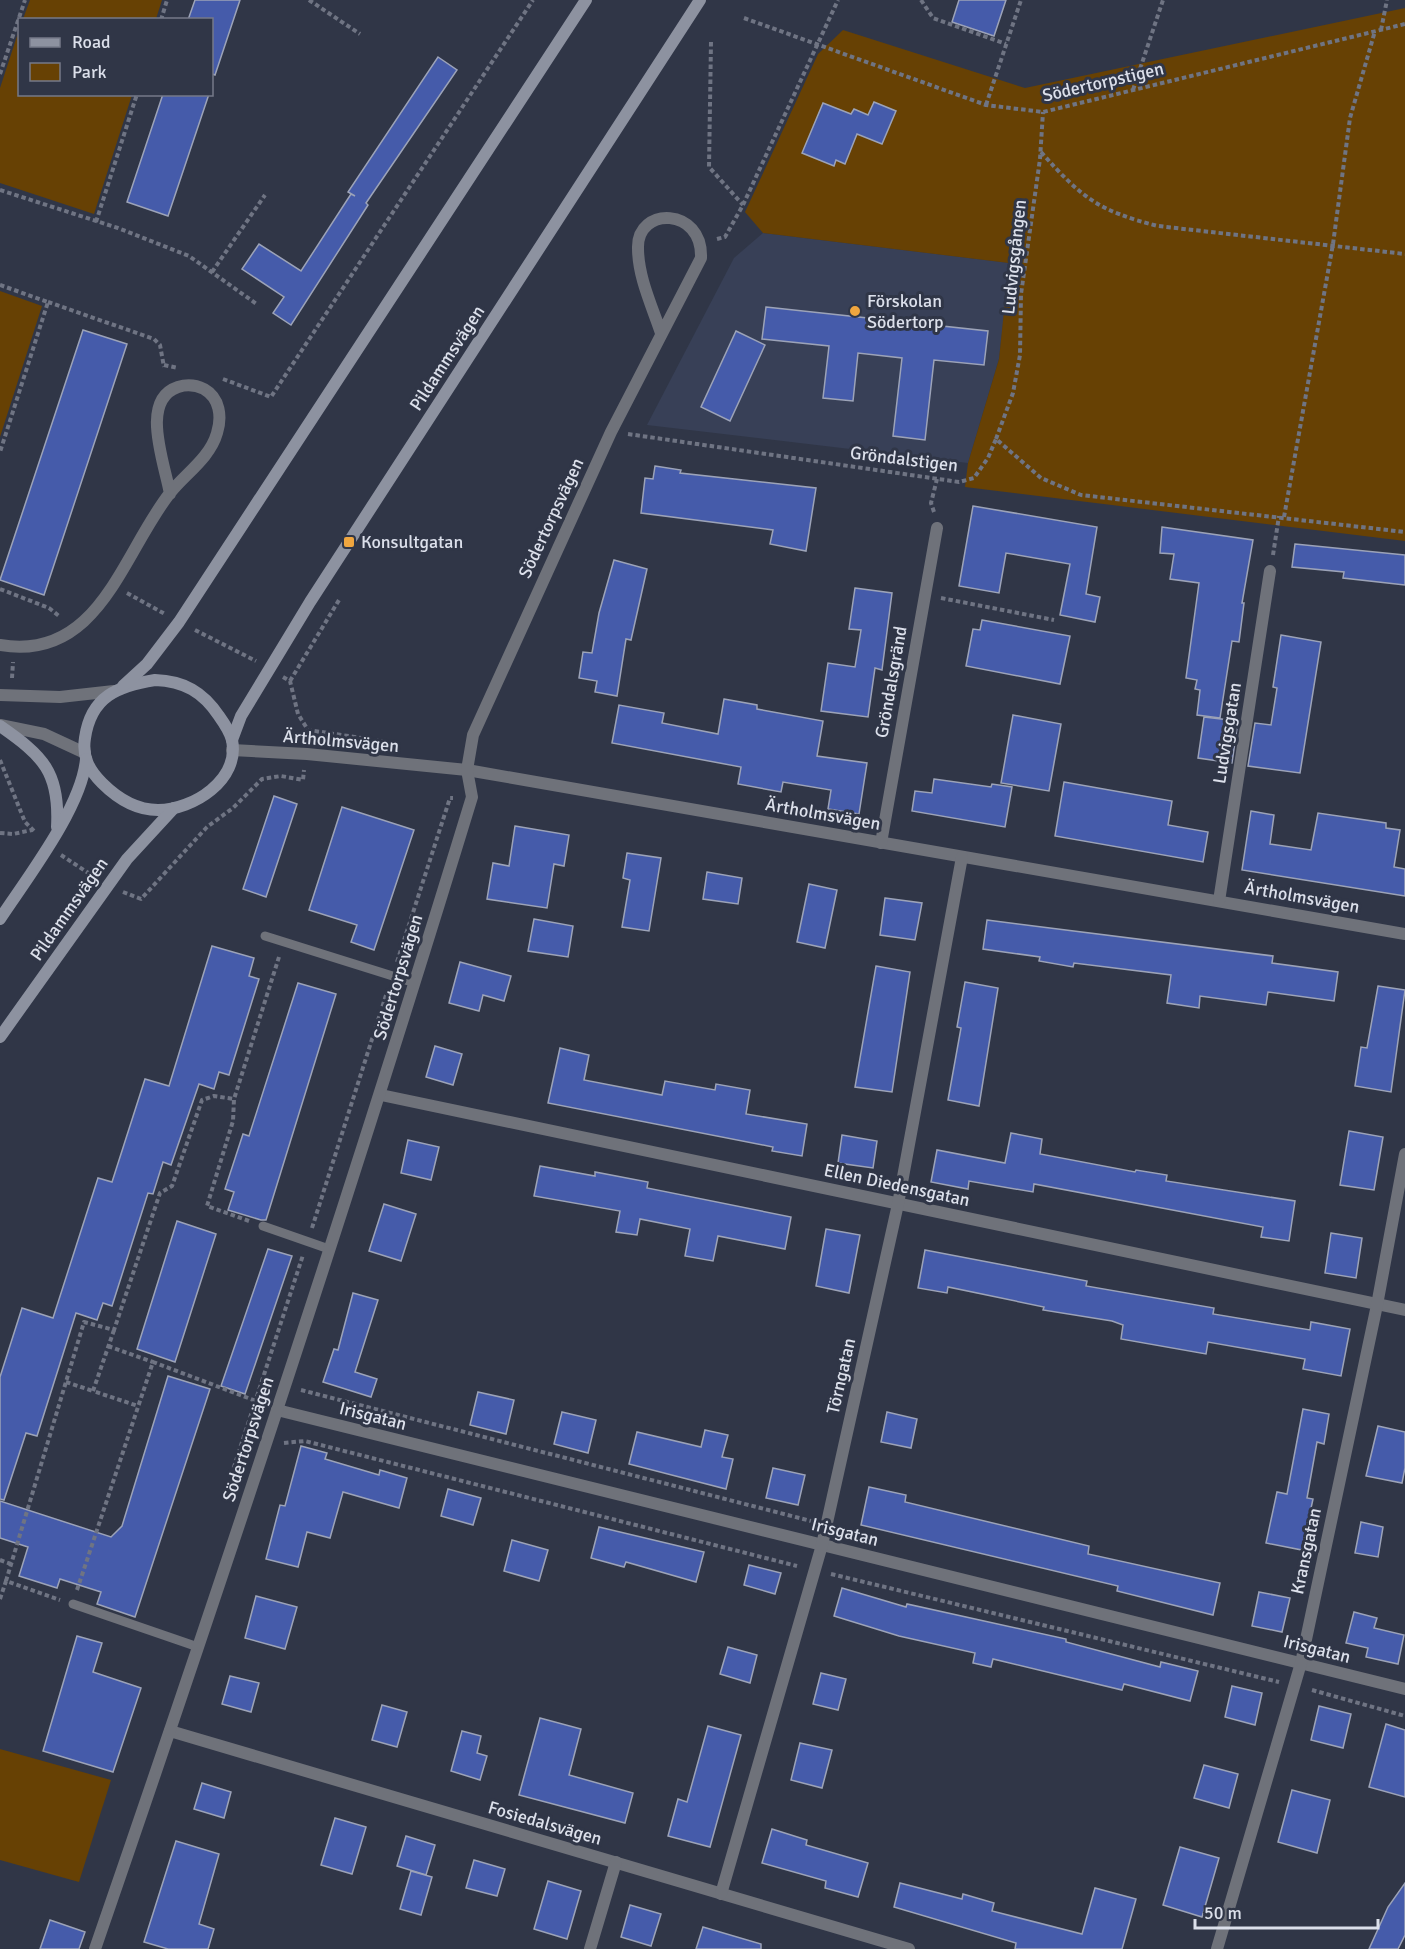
<svg xmlns="http://www.w3.org/2000/svg" width="1405" height="1949" viewBox="0 0 1405 1949" font-family="Signika,sans-serif">
<style>
.built{fill:#384057}
.green{fill:#674104}
.building{fill:#455baa;stroke:#9ca3b8;stroke-width:1.5}
.lines{fill:none;stroke-linecap:round;stroke-linejoin:round}
.path{stroke:#6f7483;stroke-width:4;stroke-dasharray:4.5 3;stroke-linecap:butt}
.service{stroke:#6f727a;stroke-width:9}
.minor{stroke:#6f727a;stroke-width:12}
.tertiary{stroke:#6f727a;stroke-width:12}
.secondary{stroke:#8d92a0;stroke-width:12}
.poi-dot{fill:#f0a63f;stroke:#303647;stroke-width:2}
.labels{text-anchor:middle;stroke-width:6;stroke-linejoin:round;paint-order:stroke}
.street-label{font-size:18px;fill:#dce0eb;stroke:#303647}
.poi-label{font-size:18px;fill:#dce0eb;stroke:#303647;text-anchor:start}
</style>
<rect width="100%" height="100%" fill="#303647"/>
<path class="built" d="M763,233L1010,263L999,359L968,463L647,425L734,258Z"/>
<g class="green">
<path d="M30,0H162L156,19H23Z"/>
<path d="M1405,8V541L965,487L968,463L999,359L1009,263L763,233L745,212L818,54L843,30L1025,88Z"/>
<path d="M19,30L20,94L132,95L94,214L0,183V88Z"/>
<path d="M0,291L42,306L0,437Z"/>
<path d="M0,1749L111,1780L79,1882L0,1860Z"/>
</g>
<g class="building">
<path d="M195,0H240L215,75L212,74V20H188Z"/>
<path d="M959,0H1006L994,36L952,22Z"/>
<path d="M438,57L457,70L366,203L368,205L291,325L273,313L284,297L242,269L259,244L301,271L351,194L355,196L348,192Z"/>
<path d="M163,94H209L168,216L127,202Z"/>
<path d="M874,102L896,111L882,144L857,134L845,164L836,160L834,166L802,153L823,103L851,114L854,109L868,115Z"/>
<path d="M766,307L988,331L984,365L934,360L925,440L893,436L902,358L858,353L853,401L823,398L829,346L762,339Z"/>
<path d="M83,330L127,344L44,595L0,580Z"/>
<path d="M736,331L765,345L730,421L701,407Z"/>
<path d="M655,466L681,470L680,473L816,488L806,551L770,544L773,530L641,513L645,478L653,479Z"/>
<path d="M973,506L1097,527L1086,594L1100,597L1095,622L1060,615L1070,564L1006,553L999,593L959,586Z"/>
<path d="M1162,527L1253,540L1242,603H1244L1239,642L1232,641L1220,718L1197,715L1200,690L1195,689L1197,680L1186,678L1199,583L1170,579L1174,554L1160,553Z"/>
<path d="M1295,544L1405,555V585L1343,578L1344,572L1292,567Z"/>
<path d="M614,560L647,569L631,640L626,639L617,696L595,692L597,681L579,678L583,652L592,653L599,613Z"/>
<path d="M855,588L892,593L882,670L875,668L868,717L821,711L828,663L855,667L861,630L849,629Z"/>
<path d="M982,620L1070,636L1060,684L966,666L973,629L980,630Z"/>
<path d="M1281,635L1321,642L1300,773L1248,766L1255,723L1271,725L1277,688L1273,687Z"/>
<path d="M724,699L757,705V709L823,721L817,756L867,763L859,814L828,809L831,790L783,782L781,792L738,784L741,767L612,743L619,705L664,713L662,723L718,734Z"/>
<path d="M1013,715L1061,724L1049,791L1001,783Z"/>
<path d="M1204,717L1238,721L1232,763L1198,758Z"/>
<path d="M934,779L991,787L992,784L1012,787L1005,827L912,811L915,791L932,793Z"/>
<path d="M1064,782L1172,801L1168,825L1208,832L1203,862L1055,836Z"/>
<path d="M274,796L297,804L266,897L243,889Z"/>
<path d="M342,807L414,830L374,950L351,942L357,925L309,910Z"/>
<path d="M1251,811L1274,815L1270,844L1311,850L1318,813L1386,823V828L1400,830L1394,867L1405,869V896L1242,870Z"/>
<path d="M515,826L569,835L564,866L554,864L547,908L487,899L493,863L509,866Z"/>
<path d="M627,853L661,858L649,931L622,927L630,880L623,878Z"/>
<path d="M707,872L742,878L738,904L703,899Z"/>
<path d="M809,884L837,890L825,948L797,942Z"/>
<path d="M885,898L922,903L915,940L880,935Z"/>
<path d="M534,919L573,926L568,957L528,951Z"/>
<path d="M987,920L1273,956L1272,963L1338,972L1334,1001L1268,992L1266,1005L1200,996L1199,1008L1167,1003L1171,975L1074,963L1073,967L1039,961L1040,957L983,949Z"/>
<path d="M212,946L254,958L249,976L259,979L229,1075L219,1072L214,1089L199,1084L171,1165L163,1162L153,1194L148,1193L112,1306L103,1303L97,1320L76,1313L37,1436L26,1433L4,1500L0,1499V1377L22,1308L53,1318L98,1178L112,1182L145,1079L169,1086Z"/>
<path d="M460,962L511,976L504,1001L483,995L479,1011L449,1003Z"/>
<path d="M876,966L910,972L892,1092L855,1087Z"/>
<path d="M965,982L998,988L979,1106L948,1100L961,1028L957,1027Z"/>
<path d="M298,983L336,994L266,1220H261L228,1210L234,1192L225,1189L243,1134L249,1136Z"/>
<path d="M1378,986L1405,990L1391,1092L1355,1086L1361,1047L1367,1048Z"/>
<path d="M435,1046L462,1054L453,1085L426,1077Z"/>
<path d="M560,1048L589,1055L584,1080L662,1095L665,1081L715,1090L716,1084L750,1090L746,1114L807,1124L802,1156L772,1151L773,1147L548,1103Z"/>
<path d="M1349,1131L1383,1137L1374,1190L1340,1185Z"/>
<path d="M1011,1133L1042,1139L1040,1154L1135,1172L1136,1170L1167,1175L1166,1181L1295,1201L1289,1241L1261,1237L1263,1227L1034,1184L1033,1192L969,1181L968,1189L931,1182L937,1150L1005,1163Z"/>
<path d="M842,1135L877,1141L873,1168L838,1163Z"/>
<path d="M408,1140L439,1147L431,1180L401,1173Z"/>
<path d="M540,1166L595,1176V1172L648,1182L647,1188L791,1217L785,1249L718,1236L713,1261L685,1256L690,1229L640,1219L637,1235L616,1232L620,1211L534,1196Z"/>
<path d="M384,1204L416,1214L401,1261L369,1251Z"/>
<path d="M177,1221L216,1234L175,1362L137,1349Z"/>
<path d="M826,1229L860,1235L849,1293L816,1286Z"/>
<path d="M1331,1233L1362,1238L1356,1278L1325,1273Z"/>
<path d="M268,1249L292,1256L245,1394L221,1386Z"/>
<path d="M925,1250L1087,1281L1086,1286L1214,1308L1213,1314L1310,1330L1311,1322L1350,1329L1341,1376L1303,1369L1305,1359L1208,1342L1206,1354L1121,1339L1123,1325L1112,1321L1043,1310L1044,1307L948,1287L947,1293L918,1288Z"/>
<path d="M353,1293L378,1300L355,1372L377,1379L371,1397L323,1382L334,1349L338,1350Z"/>
<path d="M168,1376L210,1389L135,1617L97,1604L101,1592L60,1579L57,1588L19,1576L28,1547L0,1538V1501L111,1537L122,1526Z"/>
<path d="M478,1392L514,1400L506,1434L470,1425Z"/>
<path d="M1303,1409L1329,1414L1324,1444L1317,1442L1307,1498L1313,1499L1302,1550L1266,1543L1277,1492L1287,1494Z"/>
<path d="M562,1412L596,1420L588,1453L554,1444Z"/>
<path d="M887,1412L917,1419L911,1448L881,1442Z"/>
<path d="M1378,1426L1405,1432V1468L1402,1483L1366,1476Z"/>
<path d="M705,1430L728,1435L722,1457L733,1459L726,1489L629,1464L637,1432L701,1447Z"/>
<path d="M301,1446L327,1453L325,1459L379,1475L380,1470L407,1478L399,1508L343,1492L330,1538L307,1532L298,1567L266,1559L280,1505L285,1506Z"/>
<path d="M773,1468L805,1475L798,1505L766,1498Z"/>
<path d="M869,1487L906,1495L905,1502L1089,1546L1088,1554L1220,1583L1213,1615L1117,1591L1118,1586L861,1525Z"/>
<path d="M448,1489L481,1498L473,1525L441,1516Z"/>
<path d="M1361,1522L1383,1527L1378,1557L1355,1553Z"/>
<path d="M599,1527L704,1552L696,1582L626,1562L624,1567L591,1558Z"/>
<path d="M512,1540L548,1550L539,1581L504,1571Z"/>
<path d="M749,1565L781,1573L775,1594L744,1585Z"/>
<path d="M842,1588L906,1607L907,1604L1066,1639V1642L1160,1667L1161,1662L1198,1671L1190,1701L1124,1684L1122,1690L993,1659L991,1667L973,1663L975,1653L899,1636L834,1616Z"/>
<path d="M1259,1592L1290,1598L1282,1632L1252,1626Z"/>
<path d="M256,1596L297,1607L285,1649L245,1638Z"/>
<path d="M1354,1612L1377,1618L1374,1628L1404,1635L1398,1664L1366,1657L1368,1648L1346,1643Z"/>
<path d="M77,1636L102,1643L93,1672L141,1688L113,1772L43,1751Z"/>
<path d="M728,1647L757,1655L750,1683L720,1674Z"/>
<path d="M821,1673L846,1679L838,1710L813,1704Z"/>
<path d="M230,1676L259,1683L251,1712L222,1704Z"/>
<path d="M1232,1686L1262,1693L1255,1725L1225,1717Z"/>
<path d="M382,1705L407,1712L397,1747L372,1740Z"/>
<path d="M1319,1706L1351,1714L1343,1748L1311,1740Z"/>
<path d="M540,1718L581,1729L569,1775L633,1793L625,1823L519,1795Z"/>
<path d="M1386,1724L1405,1730V1797L1369,1787Z"/>
<path d="M708,1726L741,1735L710,1847L668,1836L678,1799L687,1802Z"/>
<path d="M462,1731L481,1736L477,1753L487,1756L480,1780L451,1771Z"/>
<path d="M800,1743L832,1750L822,1788L791,1780Z"/>
<path d="M1204,1765L1238,1774L1229,1808L1194,1798Z"/>
<path d="M202,1783L231,1792L224,1818L194,1809Z"/>
<path d="M1292,1790L1330,1800L1317,1853L1278,1842Z"/>
<path d="M335,1818L366,1827L352,1874L321,1865Z"/>
<path d="M772,1829L807,1840L806,1845L868,1863L858,1897L825,1888L826,1881L762,1863Z"/>
<path d="M406,1836L435,1845L426,1875L397,1866Z"/>
<path d="M176,1841L219,1854L199,1924L214,1929L208,1949H168L144,1942Z"/>
<path d="M1180,1847L1219,1858L1202,1917L1163,1905Z"/>
<path d="M474,1860L505,1869L497,1896L466,1888Z"/>
<path d="M411,1871L432,1877L421,1915L400,1909Z"/>
<path d="M548,1881L581,1891L567,1939L534,1929Z"/>
<path d="M900,1883L962,1899L963,1894L994,1903L992,1911L1082,1934L1095,1888L1136,1899L1122,1949H1015L1016,1943L894,1907Z"/>
<path d="M1405,1883V1935L1398,1949H1369L1388,1907Z"/>
<path d="M630,1905L661,1914L651,1946L621,1937Z"/>
<path d="M50,1920L85,1932L79,1949H40Z"/>
<path d="M703,1927L761,1944V1949H696Z"/>
</g>
<g class="lines">
<g class="path">
<path d="M309,0L360,34"/>
<path d="M921,0L933,18L1006,44"/>
<path d="M744,18L986,105L1043,112L1405,24"/>
<path d="M161,20L167,0"/>
<path d="M1381,30L1387,0"/>
<path d="M711,42L709,167L743,205"/>
<path d="M0,74L25,0"/>
<path d="M1133,90L1163,0"/>
<path d="M986,105L1021,0"/>
<path d="M1041,152C1081,197 1098,211 1158,226L1405,254"/>
<path d="M0,190L118,228L189,256L258,305"/>
<path d="M96,222L137,94"/>
<path d="M717,239L725,237L743,205L838,0"/>
<path d="M212,272L265,195"/>
<path d="M0,285L48,302L0,452"/>
<path d="M48,302L154,339L160,345L164,367"/>
<path d="M164,365L178,368"/>
<path d="M223,379L271,397L533,0"/>
<path d="M628,434L959,482L974,478L988,458L996,439L1041,478L1081,495L1405,532"/>
<path d="M996,439L1013,393L1020,355L1021,294L1040,159L1043,112"/>
<path d="M934,512L931,503L937,479"/>
<path d="M1284,517L1333,244L1350,118L1375,31"/>
<path d="M1273,555L1279,516"/>
<path d="M0,589L49,608L59,616"/>
<path d="M127,593L165,614"/>
<path d="M941,598L1054,620"/>
<path d="M195,630L256,661"/>
<path d="M283,677L290,681L298,714L308,730L388,742"/>
<path d="M12,678L13,662"/>
<path d="M290,681L339,600"/>
<path d="M0,760L25,822L36,833"/>
<path d="M0,833L13,834L32,830"/>
<path d="M61,855L93,876"/>
<path d="M123,892L141,899L207,827L233,808L262,779L281,776L303,780L304,770"/>
<path d="M397,962L450,798H453"/>
<path d="M249,1221L207,1206L233,1121L234,1099L279,957"/>
<path d="M312,1228L387,992"/>
<path d="M114,1330L93,1391L138,1406"/>
<path d="M108,1346L153,1362"/>
<path d="M66,1382L93,1391"/>
<path d="M301,1390L811,1521"/>
<path d="M284,1443L305,1441L797,1566"/>
<path d="M235,1481L231,1476L303,1255"/>
<path d="M841,1528L857,1532"/>
<path d="M0,1560L11,1564"/>
<path d="M831,1574L1279,1682"/>
<path d="M6,1581L84,1322L114,1330L160,1193L172,1186L202,1100L214,1096L234,1099"/>
<path d="M77,1590L153,1362L256,1401"/>
<path d="M0,1599L6,1581L60,1600"/>
<path d="M1312,1690L1405,1716"/>
</g>
<g class="service">
<path d="M265,936L415,983"/>
<path d="M263,1226L329,1249"/>
<path d="M73,1604L198,1647"/>
</g>
<g class="minor">
<path d="M0,645C99,662 122,554 170,493C185,474 210,458 217,433C222,417 220,398 204,389C196,385 187,384 178,387C139,400 165,464 170,494"/>
<path d="M232,750L307,754L467,770L1405,934"/>
<path d="M881,843L937,528"/>
<path d="M1219,901L1270,571"/>
<path d="M381,1095L1405,1310"/>
<path d="M277,1410L1405,1689"/>
<path d="M170,1731L909,1949"/>
<path d="M721,1894L822,1545L898,1204L962,857"/>
<path d="M95,1949C227,1567 354,1183 472,797L467,770L473,735L611,432L701,258C703,207 637,206 638,248C638,277 652,306 661,333"/>
<path d="M590,1949L616,1862"/>
<path d="M1217,1949L1301,1663L1377,1305L1405,1154"/>
</g>
<g class="tertiary">
<path d="M0,695L60,697L114,691"/>
<path d="M0,725L44,734L85,753"/>
</g>
<g class="secondary">
<path d="M155,680C184,681 203,692 219,716C224,723 230,732 232,740C240,780 193,810 158,810C136,810 117,798 102,783C89,770 82,757 85,738C91,696 118,686 155,680Z"/>
<path d="M123,686L147,664L179,622L586,0"/>
<path d="M0,726C43,756 60,772 57,827"/>
<path d="M232,740L241,716L310,602L700,0"/>
<path d="M0,919C27,878 82,807 86,759"/>
<path d="M0,1037L127,859L174,808"/>
</g>
</g>
<g class="poi-dot">
<circle cx="855" cy="311" r="6"/>
<rect x="343" y="536" width="12" height="12" rx="3"/>
</g>
<g class="labels">
<g class="street-label">
<text transform="translate(1103 82) rotate(-13)" y="6">Södertorpstigen</text>
<text transform="translate(1014 257) rotate(-84)" y="6">Ludvigsgången</text>
<text transform="translate(447 358) rotate(-57)" y="6">Pildammsvägen</text>
<text transform="translate(904 459) rotate(7)" y="6">Gröndalstigen</text>
<text transform="translate(551 518) rotate(-65)" y="6">Södertorpsvägen</text>
<text transform="translate(891 682) rotate(-80)" y="6">Gröndalsgränd</text>
<text transform="translate(1227 733) rotate(-81)" y="6">Ludvigsgatan</text>
<text transform="translate(341 741) rotate(5)" y="6">Ärtholmsvägen</text>
<text transform="translate(823 814) rotate(10)" y="6">Ärtholmsvägen</text>
<text transform="translate(1302 897) rotate(10)" y="6">Ärtholmsvägen</text>
<text transform="translate(69 909) rotate(-55)" y="6">Pildammsvägen</text>
<text transform="translate(398 977) rotate(-73)" y="6">Södertorpsvägen</text>
<text transform="translate(897 1185) rotate(12)" y="6">Ellen Diedensgatan</text>
<text transform="translate(841 1376) rotate(-77)" y="6">Törngatan</text>
<text transform="translate(373 1416) rotate(14)" y="6">Irisgatan</text>
<text transform="translate(248 1439) rotate(-72)" y="6">Södertorpsvägen</text>
<text transform="translate(845 1532) rotate(14)" y="6">Irisgatan</text>
<text transform="translate(1306 1551) rotate(-78)" y="6">Kransgatan</text>
<text transform="translate(1317 1649) rotate(14)" y="6">Irisgatan</text>
<text transform="translate(545 1823) rotate(16)" y="6">Fosiedalsvägen</text>
</g>
<g class="poi-label">
<text x="867" y="307">Förskolan<tspan x="867" dy="21">Södertorp</tspan></text>
<text x="361" y="548">Konsultgatan</text>
</g>
</g>
<rect x="18" y="18" width="195" height="78" fill="#303647" stroke="#757a89" stroke-width="1.5"/>
<rect x="30" y="38" width="30" height="9" fill="#8d92a0" stroke="#757a89" stroke-width="1.5"/>
<text x="72" y="48" font-size="18" fill="#dce0eb">Road</text>
<rect x="30" y="63" width="30" height="18" fill="#674104" stroke="#757a89" stroke-width="1.5"/>
<text x="72" y="78" font-size="18" fill="#dce0eb">Park</text>
<path d="M1195 1919v9h183v-9" fill="none" stroke="#dce0eb" stroke-width="3"/>
<text x="1204" y="1919" font-size="18" fill="#dce0eb" stroke="#303647" stroke-width="4.5" paint-order="stroke">50 m</text>
</svg>
